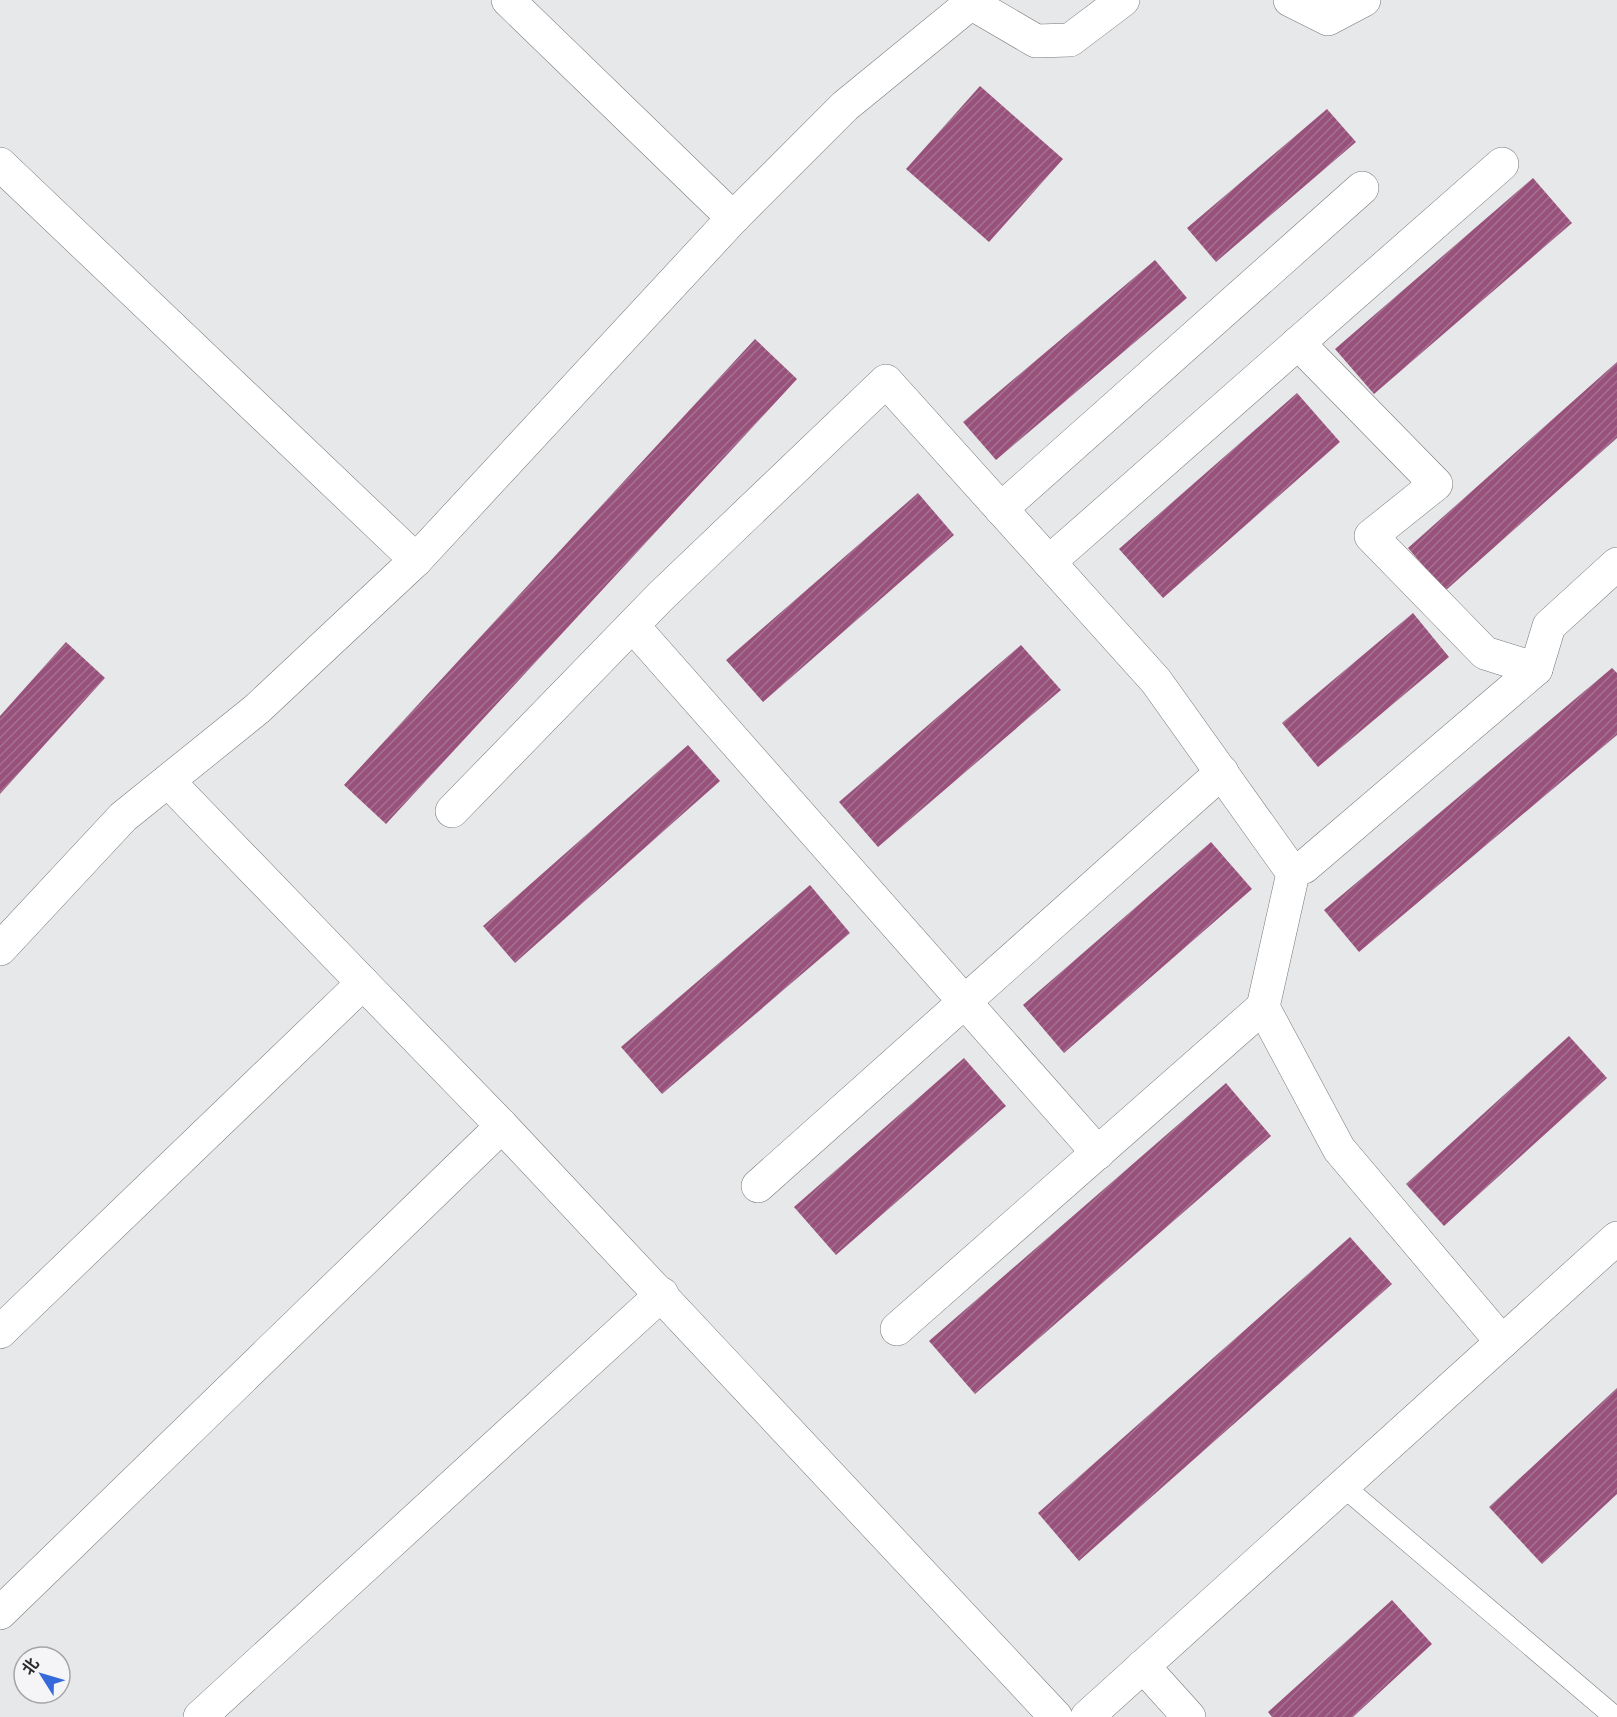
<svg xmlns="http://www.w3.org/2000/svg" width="1617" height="1717" viewBox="0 0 1617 1717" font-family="'Public Sans','Noto Sans SC',sans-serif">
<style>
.building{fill:url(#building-hatch)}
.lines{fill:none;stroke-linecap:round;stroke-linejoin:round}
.lane-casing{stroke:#777879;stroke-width:22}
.street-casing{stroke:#777879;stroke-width:34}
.secondary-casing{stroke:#777879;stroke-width:34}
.lane{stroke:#fff;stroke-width:21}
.street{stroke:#fff;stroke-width:33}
.secondary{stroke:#fff;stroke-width:33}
</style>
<defs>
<pattern id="building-hatch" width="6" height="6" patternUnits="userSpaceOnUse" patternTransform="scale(1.5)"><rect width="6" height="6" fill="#98517b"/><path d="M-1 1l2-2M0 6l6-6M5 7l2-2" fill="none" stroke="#a47290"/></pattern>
</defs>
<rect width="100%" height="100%" fill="#e7e8ea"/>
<g class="building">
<path d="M980,86L1063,159L989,242L906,169Z"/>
<path d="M1327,109L1356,142L1216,262L1187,228Z"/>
<path d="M1533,178L1572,223L1374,394L1335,349Z"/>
<path d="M1155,260L1187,298L996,460L963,422Z"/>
<path d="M755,339L797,379L386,824L344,785Z"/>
<path d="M1617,362V438L1445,591L1408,548Z"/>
<path d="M1297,393L1340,442L1163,598L1119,549Z"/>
<path d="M918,493L954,535L763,702L726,660Z"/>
<path d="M1413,613L1449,657L1318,767L1282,723Z"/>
<path d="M66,642L105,678L0,794V716Z"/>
<path d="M1021,645L1061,690L878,847L839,802Z"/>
<path d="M1612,668L1617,673V735L1359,952L1324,910Z"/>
<path d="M688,745L720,781L515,963L483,926Z"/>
<path d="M1211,842L1252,889L1064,1053L1023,1005Z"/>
<path d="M810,885L850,933L662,1094L621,1047Z"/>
<path d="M1569,1036L1607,1078L1444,1226L1406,1184Z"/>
<path d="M964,1058L1006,1106L836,1255L794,1207Z"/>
<path d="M1226,1083L1271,1136L975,1394L929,1341Z"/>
<path d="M1350,1237L1392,1284L1079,1561L1038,1513Z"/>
<path d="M1617,1388V1494L1542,1564L1489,1507Z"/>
<path d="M1392,1600L1432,1644L1353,1717H1272L1268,1712Z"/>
</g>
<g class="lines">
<defs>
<path id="lane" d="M1343,1486L1615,1717"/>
<g id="street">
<path d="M508,0L733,218"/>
<path d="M1290,0L1328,19L1364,0"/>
<path d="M0,164L416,560"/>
<path d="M1298,343L1436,484L1371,536L1485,653L1536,669"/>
<path d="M1001,509L1362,188"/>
<path d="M1049,562L1502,164"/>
<path d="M633,626L1098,1153"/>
<path d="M168,781L363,983"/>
<path d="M452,811L660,597L886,381L1156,681L1293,873L1263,1007L1339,1149L1502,1342"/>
<path d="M1304,867L1536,669L1549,626L1617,564"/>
<path d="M0,949L123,817L257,709L416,560L733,218L845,106L971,3L1036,41L1070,40L1123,0"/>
<path d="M758,1186L1222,772"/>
<path d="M897,1329L1263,1007"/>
<path d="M0,1332L363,983L502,1126"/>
<path d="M0,1613L502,1126L1056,1717"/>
<path d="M1143,1666L1189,1717"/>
<path d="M200,1717L662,1294"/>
</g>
<path id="secondary" d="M1087,1717L1617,1238"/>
</defs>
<use href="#lane" class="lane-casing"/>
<use href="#street" class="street-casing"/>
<use href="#secondary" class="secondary-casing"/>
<use href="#lane" class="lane"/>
<use href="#street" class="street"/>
<use href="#secondary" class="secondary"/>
</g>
<g transform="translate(42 1675) rotate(307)"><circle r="28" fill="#f5f5f7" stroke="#a5a5a6" stroke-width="1.5"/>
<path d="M0-4.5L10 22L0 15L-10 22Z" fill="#366ada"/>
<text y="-9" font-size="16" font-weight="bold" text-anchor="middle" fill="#2c2c2d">北</text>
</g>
</svg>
